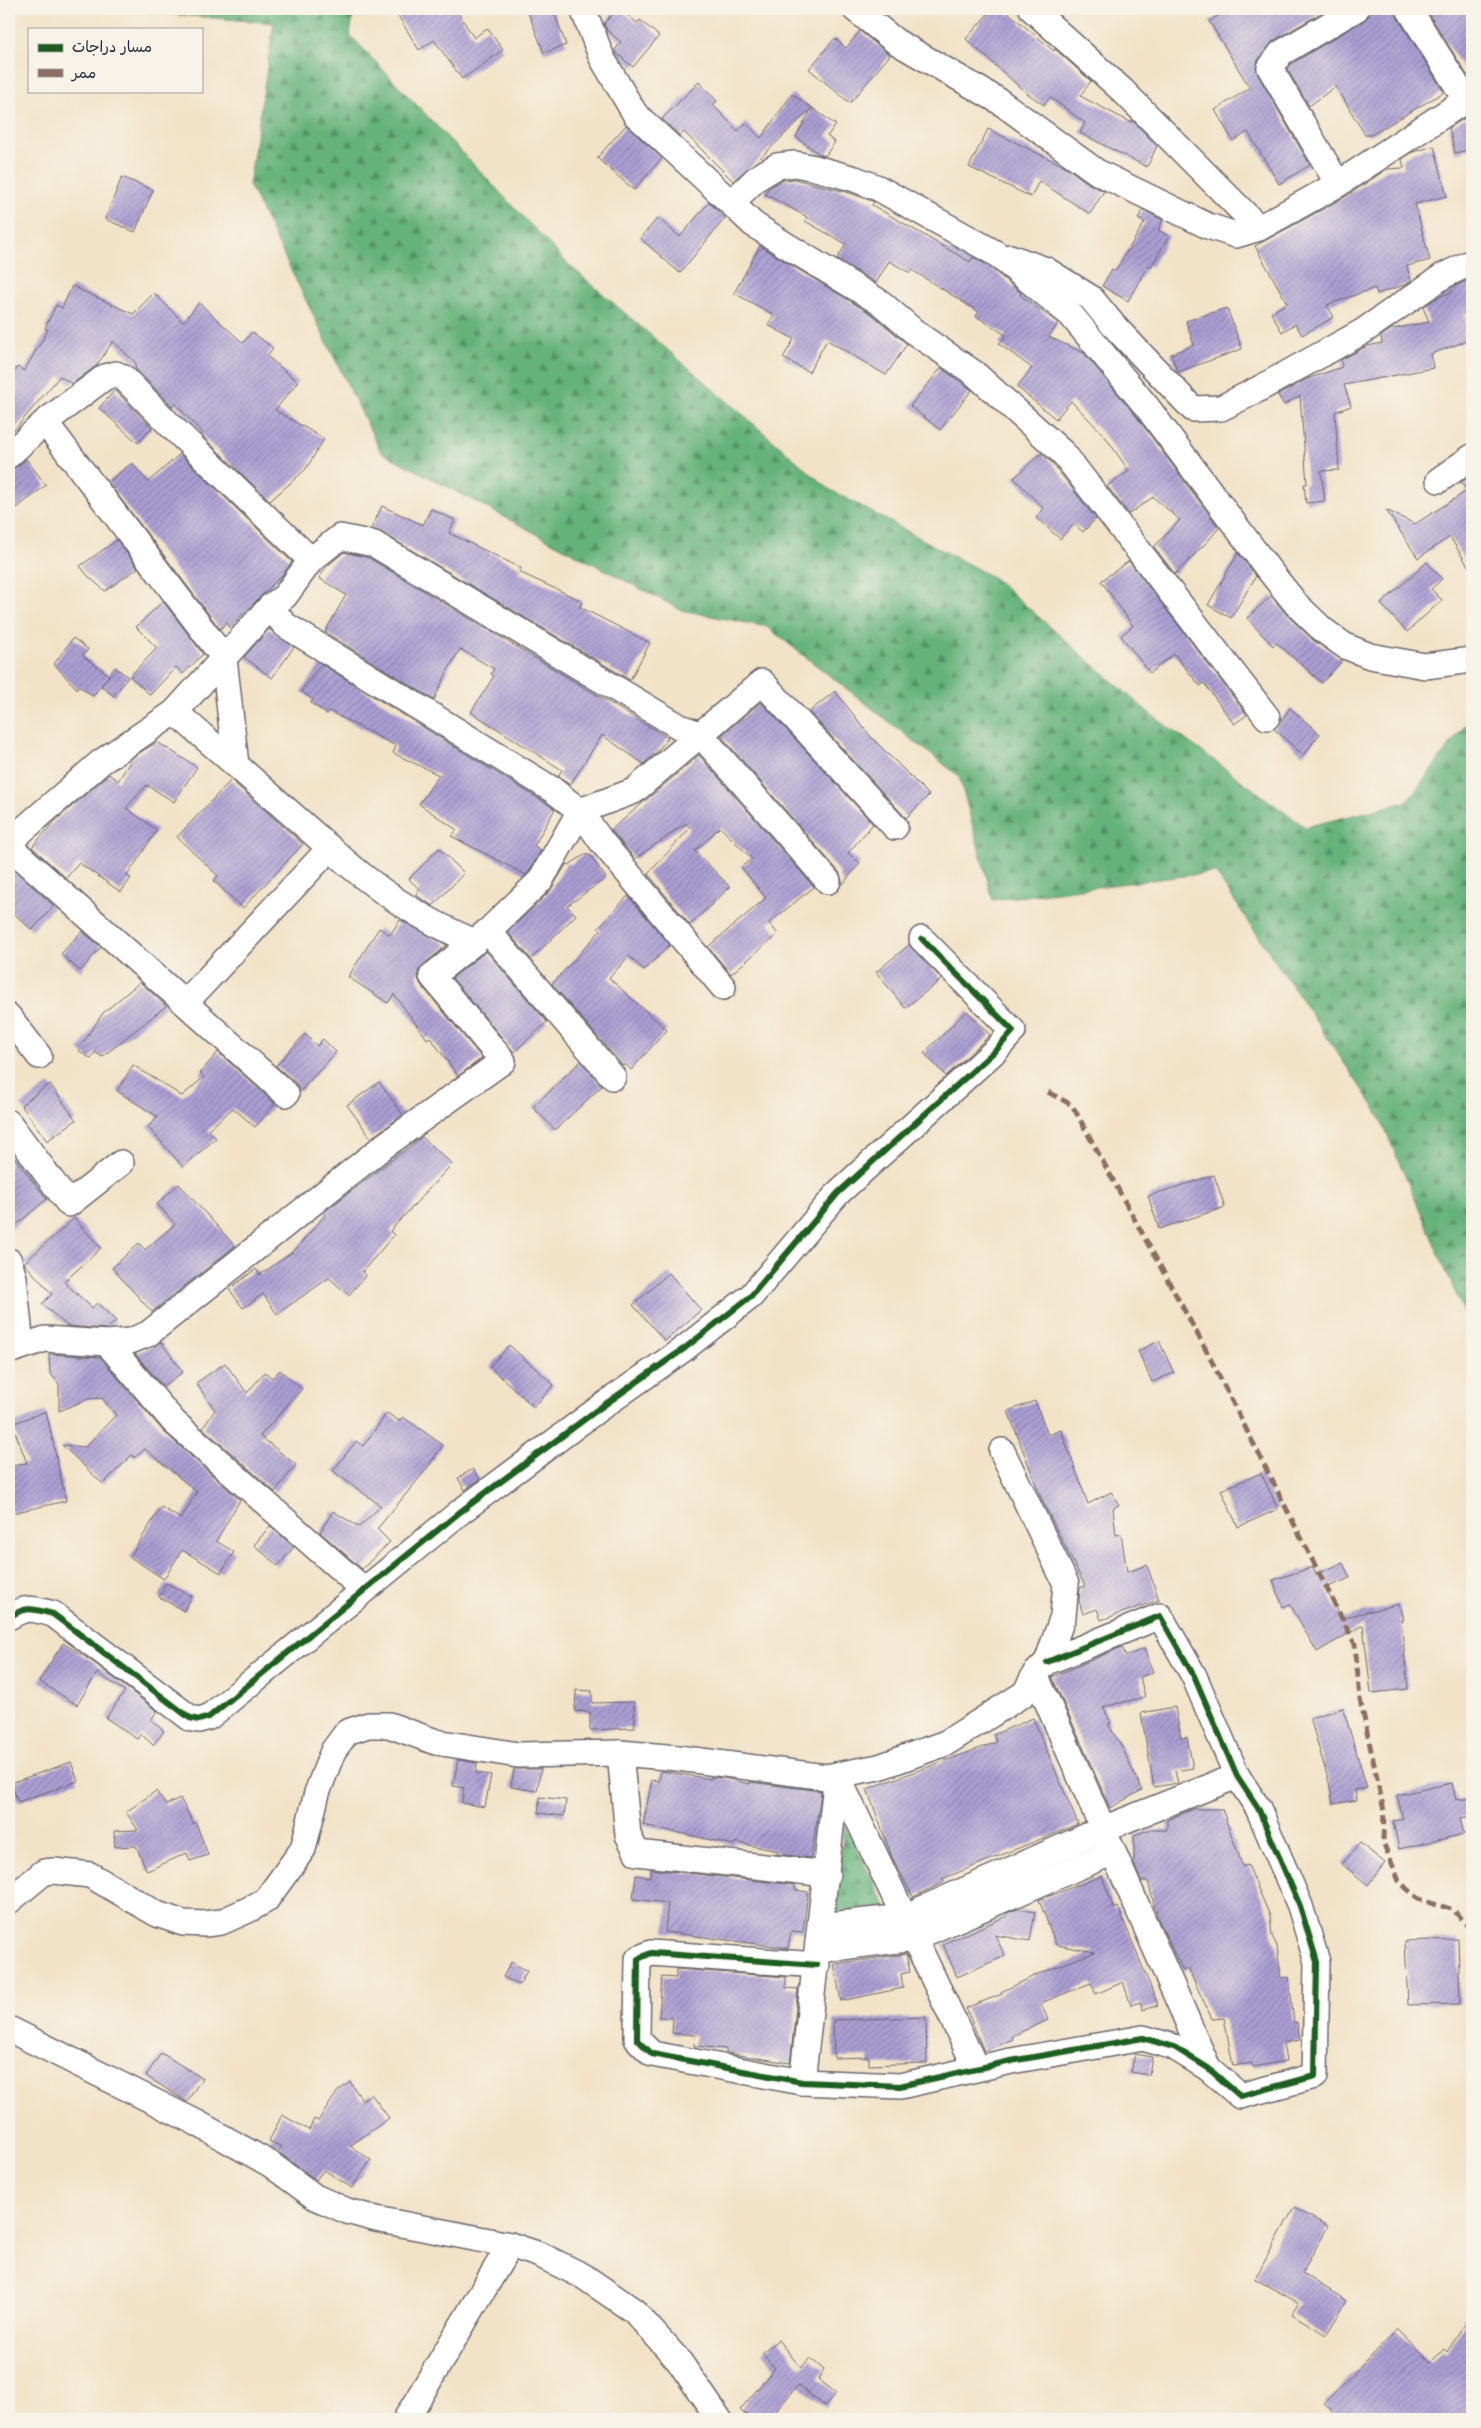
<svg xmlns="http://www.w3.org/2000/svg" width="1481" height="2428" viewBox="0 0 1481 2428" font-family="'Playpen Sans','Playpen Sans Arabic',sans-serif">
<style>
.forest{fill:url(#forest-firs);stroke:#446a5a}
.building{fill:url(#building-hatch)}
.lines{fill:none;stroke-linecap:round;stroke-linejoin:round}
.minor-casing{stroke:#6b666c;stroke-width:28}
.minor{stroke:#fff;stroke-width:25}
.quiet{stroke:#8d6e63;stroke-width:5;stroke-dasharray:10 5;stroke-linecap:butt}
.cycleway-casing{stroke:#f7f3e8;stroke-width:9}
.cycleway{stroke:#1b5e20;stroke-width:6}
</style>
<defs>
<pattern id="forest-firs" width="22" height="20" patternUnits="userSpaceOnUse" patternTransform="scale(1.25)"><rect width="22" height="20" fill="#65b27a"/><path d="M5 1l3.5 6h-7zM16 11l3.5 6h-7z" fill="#539065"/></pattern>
<pattern id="building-hatch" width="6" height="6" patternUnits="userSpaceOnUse" patternTransform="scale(1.25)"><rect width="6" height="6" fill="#ac9fd4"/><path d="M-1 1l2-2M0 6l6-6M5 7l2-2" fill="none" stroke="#8c81ad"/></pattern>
</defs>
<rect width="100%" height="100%" fill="#f7f3e8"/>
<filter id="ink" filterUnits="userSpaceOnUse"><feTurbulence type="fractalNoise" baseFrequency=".02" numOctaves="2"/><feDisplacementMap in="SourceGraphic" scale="10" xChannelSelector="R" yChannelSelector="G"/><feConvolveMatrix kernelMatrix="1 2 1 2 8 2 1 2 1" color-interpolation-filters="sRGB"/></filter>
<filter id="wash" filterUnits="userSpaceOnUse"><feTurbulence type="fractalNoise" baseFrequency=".0096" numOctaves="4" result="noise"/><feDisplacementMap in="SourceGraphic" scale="20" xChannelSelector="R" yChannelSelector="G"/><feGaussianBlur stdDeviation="1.12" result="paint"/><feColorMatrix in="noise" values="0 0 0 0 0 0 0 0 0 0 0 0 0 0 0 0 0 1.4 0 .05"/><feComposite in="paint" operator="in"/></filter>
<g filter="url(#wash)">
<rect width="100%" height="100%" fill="#f2e3c8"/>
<g class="forest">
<path d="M108,9H354L350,35L568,264L829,489L994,578L1149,713L1305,827L1407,802L1472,716V1331L1378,1113L1215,872L993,900L959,776L767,627L681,610L381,452L249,185L274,23Z"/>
<path d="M844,1824L887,1908L836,1913Z"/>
</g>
<g id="blocks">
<g class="building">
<path d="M394,9H456L474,38L487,28L503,50L462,79L434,40L419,50Z"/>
<path d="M527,9H553L566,45L544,53Z"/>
<path d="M616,9H620L637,23L640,20L659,36L633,67L616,53L615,50L621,42L607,30L604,24Z"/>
<path d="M992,9H1004L1054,51L1055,49L1091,81L1080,96L1130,122L1133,121L1157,146L1147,167L1080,133L1085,123L1050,97L1044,105L1024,91L966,39Z"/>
<path d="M1229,9H1328L1273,41L1258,60L1256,67L1258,75L1310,165L1279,184L1248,132L1233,141L1215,110L1250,88L1209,21Z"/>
<path d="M1370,9H1395L1397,17L1444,92L1371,135H1365L1336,86L1309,106L1287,69L1291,64L1363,21L1369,16Z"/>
<path d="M1426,9H1472V72L1467,75Z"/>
<path d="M860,31L890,55L850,103L809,69L835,38L846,48Z"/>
<path d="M699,82L717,101L713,105L738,131L746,123L761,138L792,94L812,108L757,161L733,181L684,132L680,136L662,119Z"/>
<path d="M812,108L836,125L827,136L835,142L825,156L819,154L796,137Z"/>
<path d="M1472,117V149L1455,153L1449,128L1463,119Z"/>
<path d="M626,125L662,158L634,190L597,158Z"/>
<path d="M988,129L1066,167L1089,184L1104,191L1090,214L1039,181L1031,197L969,167Z"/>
<path d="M1434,146L1447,196L1415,204L1430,260L1407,266L1411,281L1407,284L1377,294L1375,288L1327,305L1334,317L1302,335L1295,324L1282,332L1271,313L1287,303L1255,246L1345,197L1387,169L1404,168L1402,159L1413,152Z"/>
<path d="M122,177L153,190L135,232L105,219Z"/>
<path d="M794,179L850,193L872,201L874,202L872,205L970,262L973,257L987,265L1021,293L1020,295L1058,323L1049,337L1084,353L1136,416L1219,528L1207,542L1175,574L1154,547L1180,520L1153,497L1129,514L1107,486L1129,471L1104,435L1071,401L1056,419L1017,387L1032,368L999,344L1006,335L976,316L979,312L912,270L910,273L889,261L876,283L837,259L846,244L805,221L807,217L765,194L768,188L782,180Z"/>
<path d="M709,202L725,218L680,273L640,238L658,218L680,237Z"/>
<path d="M1143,210L1163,220L1158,230L1169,236L1151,267L1148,265L1128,301L1102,286L1112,269L1115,271L1145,222L1138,219Z"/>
<path d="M760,246L873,315L907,344L886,375L827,340L809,372L783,358L794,339L768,325L774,315L734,293Z"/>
<path d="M1472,278V310L1464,313L1472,339L1431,354L1433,368L1344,385L1351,406L1335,412L1339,470L1321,471L1325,501L1306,503L1304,484H1307L1300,396L1284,405L1278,395L1307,379L1342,367L1341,360L1367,346L1382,343L1381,336L1392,329L1429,322L1423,307L1438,297L1452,292L1451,288Z"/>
<path d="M72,286L133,314L154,293L183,322L199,303L243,343L252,332L273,348L267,356L298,382L275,410L324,439L306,469L270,501L201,435L203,434L175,403L172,406L135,368L136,363L113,341L97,365L72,384L60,376L9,436V378L18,367L24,371L48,330L45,328L56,305L62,308Z"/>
<path d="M1227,308L1242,349L1178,372L1171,354L1194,345L1186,321Z"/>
<path d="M941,368L972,390L940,430L910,406Z"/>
<path d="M115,390L152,428L138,443L99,408Z"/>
<path d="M1041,453L1053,464L1096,519L1083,532L1074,524L1060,539L1036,517L1044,509L1014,478Z"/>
<path d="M180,454L292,562L283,574L230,627L227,623L220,629L108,482L132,463L148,482Z"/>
<path d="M26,459L46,485L9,514V469L18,466Z"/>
<path d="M1472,474V572L1450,537L1418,558L1386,510L1415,524L1467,491L1461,482Z"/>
<path d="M382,506L423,525L431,509L455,520L449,533L521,568L519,572L582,601L580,607L650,643L630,680L381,532L371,529Z"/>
<path d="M117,540L138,568L105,591L88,576L80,566Z"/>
<path d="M344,552L369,558L668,738L657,752L644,764L602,735L570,785L558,776L562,770L471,712L494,676L491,674L494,669L460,649L447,672L434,700L325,632L346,595L319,578L326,567Z"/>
<path d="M1238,553L1256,576L1231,618L1208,605Z"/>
<path d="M1129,561L1247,715L1234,724L1204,683L1200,686L1174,654L1150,673L1121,636L1133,626L1101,581Z"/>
<path d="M1427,562L1442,579L1431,589L1442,600L1407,632L1381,604Z"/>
<path d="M1271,596L1287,615L1313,640L1342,660L1322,683L1277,643L1273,646L1247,618Z"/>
<path d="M163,601L203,654L183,674L176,667L150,695L130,676L157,648L136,627Z"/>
<path d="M269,629L294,647L272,678L244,657Z"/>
<path d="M73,638L88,649L83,656L109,675L93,696L79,686L77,689L54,664Z"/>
<path d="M321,664L555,809L534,846L541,850L529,872L526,875L451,836L457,830L419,804L439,775L393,753L396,746L329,711L327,714L311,703L313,700L301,691Z"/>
<path d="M115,667L128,677L114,696L101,686Z"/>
<path d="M835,691L871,737L929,795L906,818L809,712Z"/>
<path d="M761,702L873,824L848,853L860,863L843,884L839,872L721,736Z"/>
<path d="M1290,708L1320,734L1303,755L1274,729Z"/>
<path d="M157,742L197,767L174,802L147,785L126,808L157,830L127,876L131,878L121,892L79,863L66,878L32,847L55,821L109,774L118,781L133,757Z"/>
<path d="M699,755L814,887L769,923L778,934L731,974L708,947L766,898L741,867L752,859L720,827L695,851L730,887L690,925L648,874L690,828L686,823L635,859L611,830Z"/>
<path d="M231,780L303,844L243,908L214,881L218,876L177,837Z"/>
<path d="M439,848L464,873L433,906L416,895L420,890L409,879Z"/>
<path d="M584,855H590L606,878L567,906L576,915L531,959L508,932L550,891L567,863L569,865Z"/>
<path d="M9,865L54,906L32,930L9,909Z"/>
<path d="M628,896L670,945L644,970L629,956L609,978L667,1030L631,1070L625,1064L623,1066L552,984L601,930L598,928Z"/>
<path d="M400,920L447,945L423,965L418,971V978L421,985L482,1058L458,1076L430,1037L427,1039L394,994L388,1003L348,977L379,928L390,935Z"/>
<path d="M82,931L101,947L80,971L61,954Z"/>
<path d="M909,945L942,979L905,1008L876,972Z"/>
<path d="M486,951L547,1022L514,1052L452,978Z"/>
<path d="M140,982L166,1006L102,1057L95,1052L91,1059L78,1050L103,1013Z"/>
<path d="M967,1011L990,1035L946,1076L924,1053Z"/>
<path d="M305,1034L317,1046L323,1039L336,1052L300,1092L296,1083L276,1066Z"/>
<path d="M218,1052L275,1104L255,1127L233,1108L208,1130L216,1138L183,1167L148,1127L158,1117L117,1091L133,1065L182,1096L204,1077L200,1073Z"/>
<path d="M581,1061L602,1086L555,1130L533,1107Z"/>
<path d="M379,1082L403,1115L371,1138L347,1105Z"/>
<path d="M50,1084L76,1120L47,1141L21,1105Z"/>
<path d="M422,1137L452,1164L390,1231L394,1235L362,1272L366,1275L349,1295L329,1278L277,1314L263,1294L243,1308L229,1289L256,1269L260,1275L295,1250L326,1214L324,1212Z"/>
<path d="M9,1151L47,1199L9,1231Z"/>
<path d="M1214,1175L1225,1207L1159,1229L1148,1196Z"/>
<path d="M179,1184L235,1246L152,1312L112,1268L139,1243L145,1250L175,1224L157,1204Z"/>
<path d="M74,1218L101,1248L64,1282L92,1308L97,1303L116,1321L106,1329L67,1326L42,1304L52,1294L24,1263Z"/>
<path d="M669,1273L701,1310L665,1341L633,1305Z"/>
<path d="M1159,1341L1174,1373L1152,1382L1138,1351Z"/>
<path d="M161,1342L183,1372L163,1386L135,1354Z"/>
<path d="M509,1345L554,1385L534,1407L490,1367Z"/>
<path d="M49,1354L100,1357L163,1431L240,1500L216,1541L234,1552L221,1573L182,1550L164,1579L130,1557L161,1507L181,1519L197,1492L145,1449L134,1458L132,1455L103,1484L62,1445L85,1447L116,1415L102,1398L88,1399L59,1411V1384L50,1373Z"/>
<path d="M225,1363L247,1393L265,1372L272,1378L280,1370L302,1389L260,1436L296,1465L275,1492L203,1428L215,1410L196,1383Z"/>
<path d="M1035,1401L1048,1435L1061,1430L1088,1504L1111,1492L1119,1505L1113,1508L1116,1535L1121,1534L1127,1572L1147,1565L1159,1600L1101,1620L1097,1609L1083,1614L1079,1601L1080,1588L1085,1586L1042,1500L1008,1411Z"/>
<path d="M46,1411L66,1501L12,1513L9,1500V1467L27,1463L12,1424Z"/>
<path d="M387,1413L399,1421L403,1417L443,1445L425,1471L377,1529L390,1542L362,1569L320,1532L333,1511L359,1527L381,1506L333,1471L356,1441L363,1446Z"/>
<path d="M473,1469L480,1479L465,1490L458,1478Z"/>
<path d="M1261,1473L1278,1509L1238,1527L1221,1490Z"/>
<path d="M270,1526L294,1547L278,1566L254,1545Z"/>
<path d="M1343,1563L1350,1578L1325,1588L1342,1618L1399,1604L1403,1620H1401L1408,1689L1371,1693L1363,1625L1317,1652L1290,1604L1283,1607L1273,1580L1313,1567L1316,1574Z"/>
<path d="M166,1583L192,1596L184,1611L159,1597Z"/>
<path d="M63,1643L93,1662L157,1711L151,1720L164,1731L153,1745L141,1734L137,1739L106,1718L125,1691L97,1673L77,1705L39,1681Z"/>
<path d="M1122,1647L1126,1656L1144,1649L1153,1672L1140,1677L1145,1697L1103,1707L1111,1723L1108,1724L1121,1745L1142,1790L1110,1808L1052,1677Z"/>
<path d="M576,1690L592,1691V1703L634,1702L635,1728L590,1730V1712L575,1711Z"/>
<path d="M1175,1707L1181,1738L1187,1737L1193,1768L1175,1771L1178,1783L1154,1787L1141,1713Z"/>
<path d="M1343,1708L1367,1788L1355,1790L1357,1800L1333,1804L1329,1782L1310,1718Z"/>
<path d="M1033,1718L1078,1824L942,1879L944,1882L913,1897L892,1857L867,1789L997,1742L993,1735Z"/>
<path d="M458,1760L477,1763L476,1773L491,1775L485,1807L462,1803L464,1788L453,1786Z"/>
<path d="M71,1762L78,1781L18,1802L11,1783Z"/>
<path d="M514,1769H541L537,1791L511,1787Z"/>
<path d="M661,1771L711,1779V1777L724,1778L750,1784V1782L821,1791L811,1858L777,1854L778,1851L735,1842L734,1845L643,1825L652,1780L659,1781Z"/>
<path d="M1452,1783L1456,1800L1472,1798V1816L1460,1818L1464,1834L1399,1849L1393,1821L1403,1819L1397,1795Z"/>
<path d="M156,1791L166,1805L180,1798L194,1824L196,1823L208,1855L190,1861L187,1853L147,1871L136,1846L115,1847L114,1831L138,1830L126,1812Z"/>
<path d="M540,1797L566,1800L564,1816L538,1813Z"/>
<path d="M1194,1809H1222L1243,1867L1248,1865L1270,1916L1272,1936L1277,1946L1281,1978L1289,1977L1294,2023L1297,2022L1300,2040L1283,2043L1286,2061L1253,2067L1252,2063L1233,2066L1224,2018L1212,2019L1188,1968L1183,1971L1158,1919L1148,1881H1141L1134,1864V1835L1149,1830H1167V1820Z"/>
<path d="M1360,1843L1385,1863L1368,1885L1342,1864Z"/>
<path d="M651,1869L795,1885V1890L808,1892L803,1932L791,1931L788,1948L665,1932L668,1903L633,1899L636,1875L650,1877Z"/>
<path d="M1102,1876L1114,1909L1118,1907L1158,2005L1143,2010L1140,2002L1131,2005L1123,1982L1096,1994L1091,1983L1041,2003L1048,2020L1012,2036L1013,2039L984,2051L966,2008L1002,1994L1001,1992L1038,1974L1095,1952L1056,1945L1039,1900Z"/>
<path d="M1018,1909L1035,1912L1030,1941L995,1935L1005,1956L957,1977L943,1944L1007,1916V1913Z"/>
<path d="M1458,1939L1460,2004L1408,2005L1405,1941Z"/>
<path d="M906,1954L910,1972L901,1974L903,1988L841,2001L834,1964Z"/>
<path d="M511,1962L527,1971L519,1985L503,1977Z"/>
<path d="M676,1969L786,1977V1988L798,1989L790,2063L726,2053V2049L694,2046L695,2035L672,2033L673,2018L659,2017L662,1977L676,1978Z"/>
<path d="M926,2017L927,2063L869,2065V2057L834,2058L833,2020Z"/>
<path d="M161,2053L202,2078L187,2102L146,2076Z"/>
<path d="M1135,2054L1152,2057L1149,2075L1131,2072Z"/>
<path d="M350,2082L362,2100L371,2094L389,2118L350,2146L371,2160L352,2188L324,2170L316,2180L278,2152L282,2147L269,2141L282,2115L309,2130L314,2119L318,2121L338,2091Z"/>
<path d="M1294,2208L1328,2226L1302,2273L1347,2301L1326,2335L1292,2314L1299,2303L1255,2279Z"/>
<path d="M1472,2311V2383L1465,2391L1472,2398V2419H1340L1324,2404L1397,2329L1431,2362L1444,2349L1447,2352Z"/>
<path d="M778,2340L801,2368L810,2358L824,2370L818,2379L836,2393L825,2407L798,2385L769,2419H751L740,2410L775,2368L762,2352Z"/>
</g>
</g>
</g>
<g filter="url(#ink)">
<use href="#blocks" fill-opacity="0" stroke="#6b666c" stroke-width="1"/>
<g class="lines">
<defs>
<g id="minor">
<path d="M583,9L602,58L635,114L731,203L753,224L784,244L881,303L917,334L974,373L1064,454L1267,717"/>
<path d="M855,9L895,41L999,101L1097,172L1208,226L1236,235L1259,228L1338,184L1472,96"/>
<path d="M1032,9L1123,91L1259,228"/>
<path d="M1409,9L1466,100"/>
<path d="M1338,184L1270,68L1281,53L1356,9"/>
<path d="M731,203L757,178L777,166L795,164L815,168L855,179L878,188L995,253L1071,315L1147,407L1268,569L1297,605L1323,630L1345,646L1370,656L1425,666L1472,660"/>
<path d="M1010,257L1046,270L1091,298L1114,326L1193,409L1221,408L1257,390L1362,332L1443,276L1472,262"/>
<path d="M9,455L45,422L105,377L116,374L124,378L171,426L311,560L285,596L270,607L285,625L553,790L580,811L602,842L723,987"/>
<path d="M1439,480L1472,457"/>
<path d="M311,560L340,537L374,544L680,727L700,734L828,881"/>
<path d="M236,765L175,712L270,607"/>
<path d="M9,842L101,762L175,712"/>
<path d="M9,846L185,1003L330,848L236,765L224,658L45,422"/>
<path d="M330,848C372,887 421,920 475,942"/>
<path d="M185,1003L286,1094"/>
<path d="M9,1017L39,1056"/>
<path d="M613,1077L488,931L540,881L580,811L634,791L762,682L895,827"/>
<path d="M9,1123L69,1204L121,1163"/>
<path d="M9,1261L14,1278L21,1346"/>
<path d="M107,1343L174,1422L363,1589"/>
<path d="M9,1351L45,1339L107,1343L130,1341L148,1334L384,1146L503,1061L432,976L488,931"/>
<path d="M9,1617C28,1605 33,1609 53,1614L190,1718L199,1720L209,1717L460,1512L597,1410L685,1348L751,1296L838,1193L997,1049L1013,1031L922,939"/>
<path d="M1035,1674L1208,2068"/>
<path d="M620,1753L628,1835L637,1853L827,1874"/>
<path d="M837,1775L976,2068"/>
<path d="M9,1901L44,1872L54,1871L90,1875L157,1914L183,1923L205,1924L221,1922L248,1910L266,1900L303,1849L317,1793L333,1751L347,1732L368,1725H389L436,1742L518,1755L620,1753L678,1758L826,1777L879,1767L946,1743L1025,1693L1035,1674L1047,1662L1063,1616L1066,1584L1002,1451"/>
<path d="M821,1926L904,1917L1103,1829L1237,1776"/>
<path d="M818,1950L914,1938L1113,1852"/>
<path d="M817,1965L651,1953L638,1959L637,2039L652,2054L802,2082L900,2086L1011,2061L1143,2038L1174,2047L1208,2068L1240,2096L1315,2076L1317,1962L1300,1906L1258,1808L1237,1776L1194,1676L1160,1616L1047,1662"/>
<path d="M9,2029L197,2123L270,2164L315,2197L347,2211L376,2219L510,2245L540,2255L583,2276L634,2311L679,2361L719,2419"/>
<path d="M802,2082L837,1775"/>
<path d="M406,2419L510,2245"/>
</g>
</defs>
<use href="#minor" class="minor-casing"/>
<use href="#minor" class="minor"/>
<g class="quiet">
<path d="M1048,1092L1072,1105L1205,1348L1355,1644L1360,1699L1384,1811L1383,1842L1399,1881L1418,1899L1454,1910L1472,1931"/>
<path d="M1472,1903V1924"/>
</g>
<defs>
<g id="cycleway">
<path d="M9,1617C28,1605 33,1609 53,1614L190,1718L199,1720L209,1717L460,1512L597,1410L685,1348L751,1296L838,1193L997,1049L1013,1031L922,939"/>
<path d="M817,1965L651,1953L638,1959L637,2039L652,2054L802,2082L900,2086L1011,2061L1143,2038L1174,2047L1208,2068L1240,2096L1315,2076L1317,1962L1300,1906L1258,1808L1237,1776L1194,1676L1160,1616L1047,1662"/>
</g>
</defs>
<use href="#cycleway" class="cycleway-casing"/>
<use href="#cycleway" class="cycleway"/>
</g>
</g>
<rect width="1481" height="2428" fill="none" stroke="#f7f3e8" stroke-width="30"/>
<rect x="28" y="28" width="175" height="65" fill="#f7f3e8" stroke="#a29fa3"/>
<rect x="38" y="44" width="25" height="8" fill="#1b5e20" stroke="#a29fa3"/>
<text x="72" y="52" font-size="15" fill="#22223b">مسار دراجات</text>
<rect x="38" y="69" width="25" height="8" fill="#8d6e63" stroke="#a29fa3"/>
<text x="72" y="78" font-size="15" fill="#22223b">ممر</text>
</svg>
